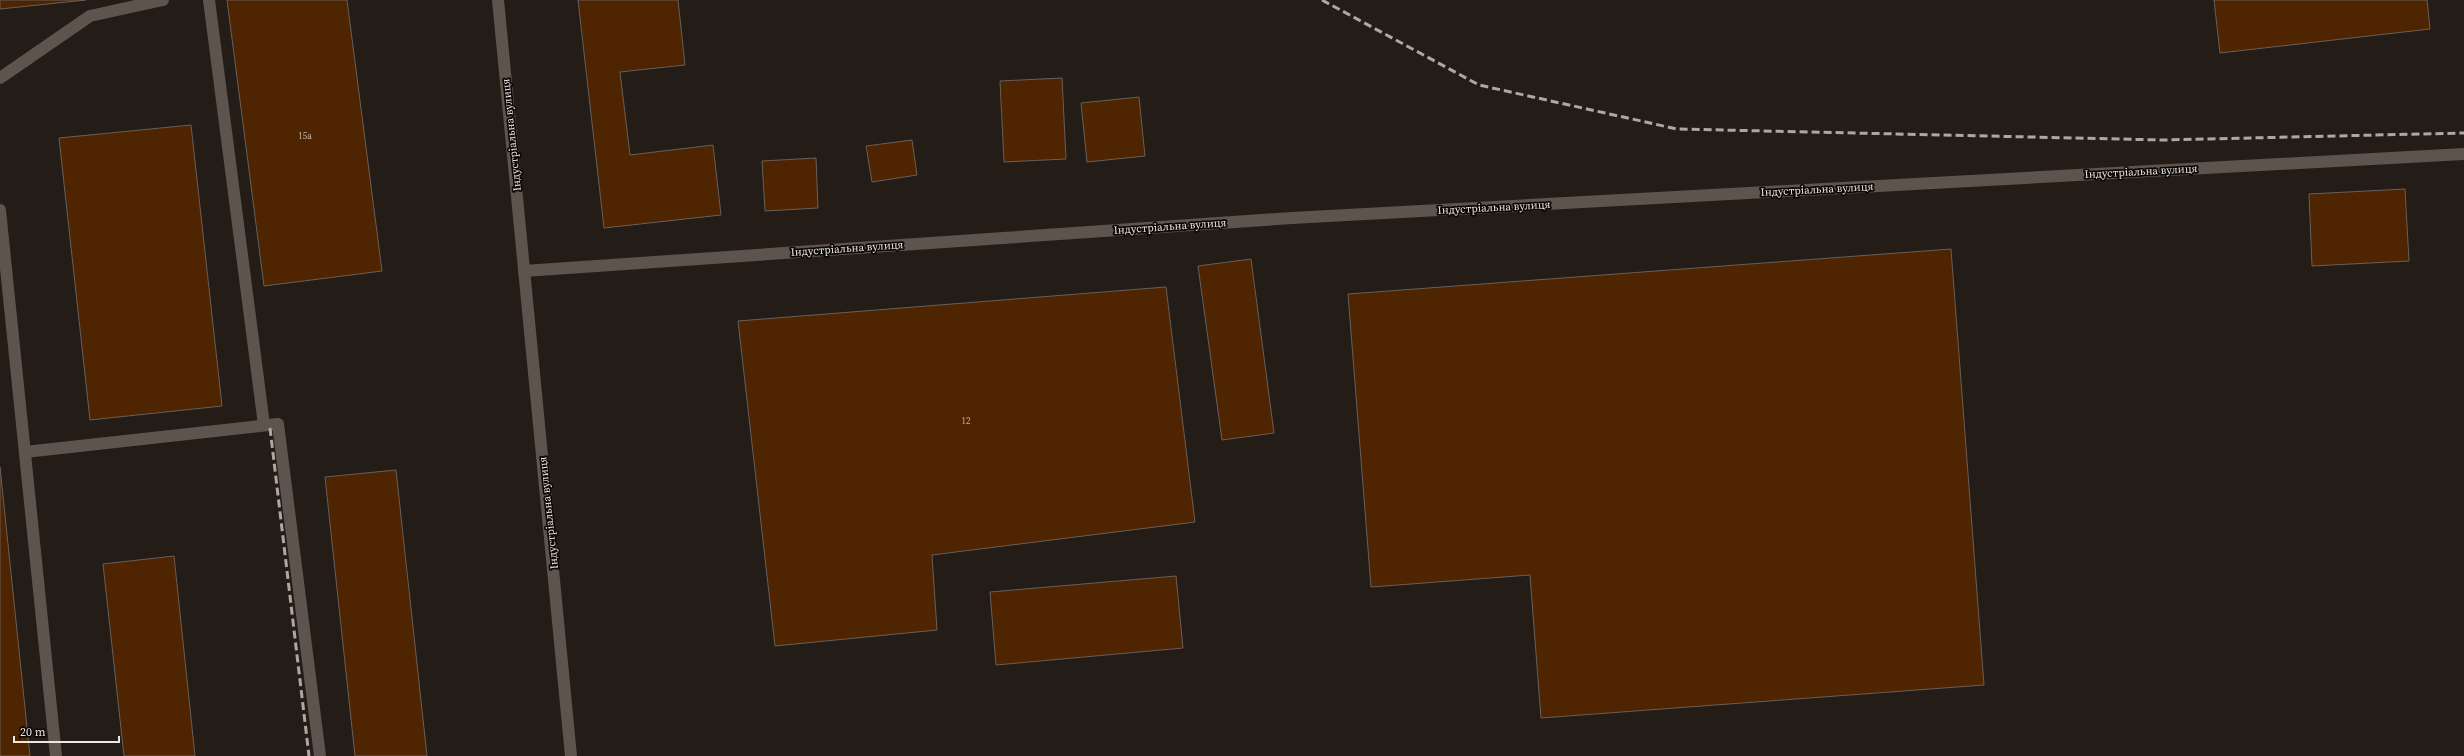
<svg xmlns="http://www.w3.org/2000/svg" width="2464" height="756" viewBox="0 0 2464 756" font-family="'Source Serif 4',serif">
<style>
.building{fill:#4f2400;stroke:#695f59}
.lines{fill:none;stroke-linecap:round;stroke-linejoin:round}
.service{stroke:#5e544e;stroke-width:12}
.minor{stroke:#5e544e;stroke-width:12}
.rail{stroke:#aea7a3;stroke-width:3;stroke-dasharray:8 4;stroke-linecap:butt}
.labels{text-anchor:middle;stroke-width:3.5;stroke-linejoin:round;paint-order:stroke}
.number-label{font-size:9px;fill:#c6b6aa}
.street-label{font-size:11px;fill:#ede7e3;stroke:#0a0705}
</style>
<rect width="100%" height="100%" fill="#241c17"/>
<g class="building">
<path d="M0,0H86L0,9Z"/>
<path d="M227,0H347L382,271L264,286Z"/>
<path d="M578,0H678L685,65L620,72L630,155L713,145L721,215L604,228Z"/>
<path d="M2214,0H2427L2430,29L2220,53Z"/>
<path d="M1062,78L1066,159L1004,162L1000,81Z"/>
<path d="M1139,97L1145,156L1087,162L1081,103Z"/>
<path d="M191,125L222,406L90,420L59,138Z"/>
<path d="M912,140L917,175L872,182L866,146Z"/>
<path d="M816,158L818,208L765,211L762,161Z"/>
<path d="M2405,189L2409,261L2312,266L2309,194Z"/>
<path d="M1951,249L1984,685L1541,718L1530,575L1371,587L1348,294Z"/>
<path d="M1251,259L1274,433L1222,440L1198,266Z"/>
<path d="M1166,287L1195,522L932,555L937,630L775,646L738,321Z"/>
<path d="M0,467L30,756H0Z"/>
<path d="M396,470L427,756H355L325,477Z"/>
<path d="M174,556L195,756H124L103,564Z"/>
<path d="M1176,576L1183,648L996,665L990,592Z"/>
</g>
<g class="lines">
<g class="service">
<path d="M209,0L264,425"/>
<path d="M0,78L90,16L163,0"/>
<path d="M0,210L56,756"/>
<path d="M524,271L1292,218L2464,154"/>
<path d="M25,452L278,424L320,756"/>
</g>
<path class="minor" d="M498,0L571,756"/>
<g class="rail">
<path d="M1322,0L1479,85L1677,129L2163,140L2464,133"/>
<path d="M270,428L309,756"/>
</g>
</g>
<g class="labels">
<g class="number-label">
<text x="305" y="139">15а</text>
<text x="966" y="424">12</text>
</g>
<g class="street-label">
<text transform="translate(511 135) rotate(-96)" y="4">Індустріальна вулиця</text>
<text transform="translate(2141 171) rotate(-3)" y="4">Індустріальна вулиця</text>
<text transform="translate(1817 189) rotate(-3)" y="4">Індустріальна вулиця</text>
<text transform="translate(1494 207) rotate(-3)" y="4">Індустріальна вулиця</text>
<text transform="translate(1170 226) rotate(-4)" y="4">Індустріальна вулиця</text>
<text transform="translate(847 248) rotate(-4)" y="4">Індустріальна вулиця</text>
<text transform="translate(548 513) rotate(-96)" y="4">Індустріальна вулиця</text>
</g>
</g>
<path d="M14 736v6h105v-6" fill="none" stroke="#ede7e3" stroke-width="2"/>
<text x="20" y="736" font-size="12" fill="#ede7e3" stroke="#0a0705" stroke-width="3" paint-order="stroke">20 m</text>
</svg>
